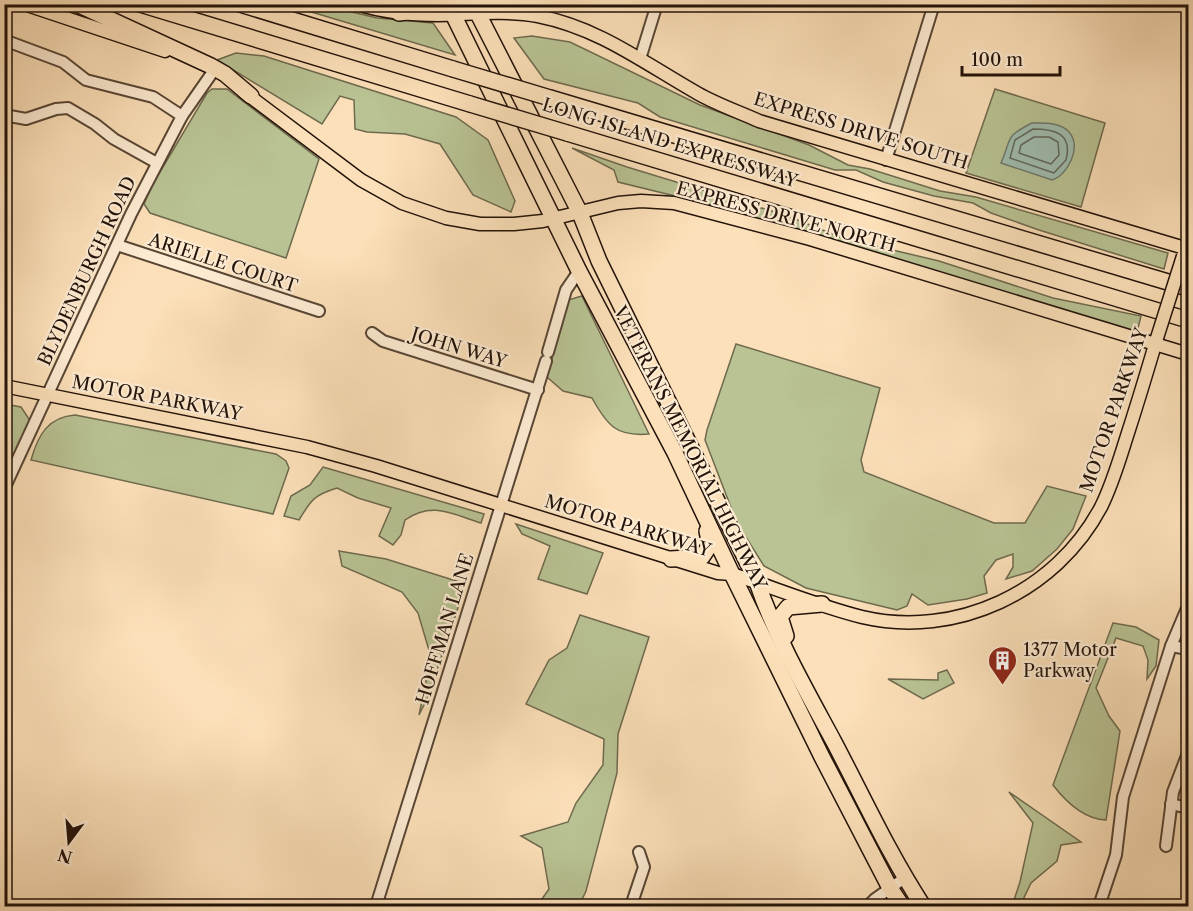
<svg xmlns="http://www.w3.org/2000/svg" width="1193" height="911" viewBox="0 0 1193 911" font-family="'Libre Caslon Text',serif">
<style>
.green{fill:#b9c394;stroke:#6e6a4e;stroke-width:1.5}
.water{fill:#9fbdb0;stroke:#6d796d;stroke-width:1.5}
.lines{fill:none;stroke-linecap:round;stroke-linejoin:round}
.shore{stroke:#60685c;stroke-width:1.5}
.minor-casing{stroke:#584635;stroke-width:14}
.major-casing{stroke:#221209;stroke-width:15}
.highway-casing{stroke:#221209;stroke-width:18}
.minor{stroke:#fdebd2;stroke-width:10}
.major{stroke:#fce0b9;stroke-width:12}
.highway{stroke:#fce0b9;stroke-width:15}
.major-bridge-casing{stroke:#221209;stroke-width:15;stroke-linecap:butt}
.highway-bridge-casing{stroke:#221209;stroke-width:18;stroke-linecap:butt}
.major-bridge{stroke:#fce0b9;stroke-width:12}
.highway-bridge{stroke:#fce0b9;stroke-width:15}
.labels{text-anchor:middle;stroke-width:4.5;stroke-linejoin:round;paint-order:stroke}
.street-label{font-size:18px;fill:#221209;stroke:#fdebd2}
.poi-label{font-size:18px;fill:#221209;stroke:#fdebd2;text-anchor:start}
</style>
<rect width="100%" height="100%" fill="#fce0b9"/>
<filter id="stains"><feTurbulence type="fractalNoise" baseFrequency=".00333" numOctaves="4"/><feColorMatrix values="0 0 0 0 .2 0 0 0 0 .09 0 0 0 0 .02 0 0 0 .5 -.17"/></filter>
<radialGradient id="worn" r=".72"><stop offset=".6" stop-color="#630" stop-opacity="0"/><stop offset="1" stop-color="#630" stop-opacity=".3"/></radialGradient>
<g class="green">
<path d="M288,5H323L377,18L433,23L455,55Z"/>
<path d="M532,36L570,42L700,105L809,145L848,165L870,169L940,191L976,197L1168,253L1164,269L1039,230L991,213L973,203L934,196L883,182L856,170H835L660,117L638,103L544,79L514,38Z"/>
<path d="M236,53L264,56L456,117L488,140L515,201L511,212L473,195L440,144L405,134L367,132L355,129L354,100L340,96L322,124L217,60Z"/>
<path d="M212,89H227L319,159L286,258L150,213L144,204L151,187L207,93Z"/>
<path d="M995,89L1105,123L1081,207L966,173Z"/>
<path d="M572,148L627,167L788,216L842,238L939,261L1053,298L1141,316L1137,332L720,207L618,182L614,170Z"/>
<path d="M582,296L649,434C616,437 607,425 592,398L563,391L547,377L568,300Z"/>
<path d="M736,344L880,388L861,460L864,472L994,523H1025L1047,486L1086,496L1073,529L1057,549L1032,571L1006,579L1013,567V554L996,560L984,576L987,593L967,599L928,605L912,594L907,606L897,610L806,588L764,566L737,523L705,440L707,430Z"/>
<path d="M5,404L21,407L29,419V424L16,455L5,453Z"/>
<path d="M75,415L276,454L286,461L289,468L273,514L31,460C38,435 48,417 75,415Z"/>
<path d="M323,467L484,514L481,523C452,514 432,501 405,520L401,535L393,545L379,536L391,508L358,498L337,488C314,495 311,500 299,520L284,516L291,496L310,485Z"/>
<path d="M516,524L603,553L587,594L538,579L550,546L522,534Z"/>
<path d="M339,551L386,559L466,584L428,697L419,715L431,657L418,613L402,592L342,566Z"/>
<path d="M580,615L649,637L618,734L617,773L586,891L579,906H537L549,889L542,848L521,836L568,822L576,803L603,765L604,739L526,704L549,660L567,648Z"/>
<path d="M1113,623L1136,627L1159,640L1156,666L1147,679L1148,660L1143,646L1116,638L1096,688L1109,716L1120,731L1106,820C1083,819 1066,802 1053,785Z"/>
<path d="M947,670L954,683L923,699L888,679L938,680V673Z"/>
<path d="M1009,792L1081,842L1061,845L1057,861L1031,883L1020,906H1012L1020,882L1033,823Z"/>
</g>
<path class="water" d="M1032,123C1044,123 1060,122 1069,132C1082,147 1068,175 1052,180L1001,163C1012,138 1004,137 1032,123Z"/>
<g class="lines">
<g class="shore">
<path d="M1033,129C1054,129 1073,133 1066,160L1054,173L1010,158L1015,140Z"/>
<path d="M1034,137H1049L1058,142L1059,155L1051,164L1019,153L1021,145Z"/>
</g>
<defs>
<g id="minor">
<path d="M4,40L63,62L86,80L153,97L182,116"/>
<path d="M640,59L657,4"/>
<path d="M4,115L26,119L56,109L68,108L95,124L114,139L157,163"/>
<path d="M886,160L934,4"/>
<path d="M117,245L319,311"/>
<path d="M372,333L383,341L538,390"/>
<path d="M548,352L566,290L579,271"/>
<path d="M4,489L131,214L182,116L212,73"/>
<path d="M1171,646L1188,649"/>
<path d="M1171,804L1188,808"/>
<path d="M1166,846L1173,792L1188,753"/>
<path d="M376,906L546,361"/>
<path d="M631,906L644,867L639,852"/>
<path d="M868,906L875,899L906,877"/>
<path d="M1099,906L1116,855L1123,797L1171,646L1188,606"/>
</g>
<g id="major">
<path d="M24,4L165,51"/>
<path d="M357,4C383,12 411,15 438,15C471,14 505,10 538,16C599,28 644,63 697,93C716,104 739,112 759,121L1188,249"/>
<path d="M244,92L361,180L402,203L446,218L480,224H514L543,221L618,203L641,201L674,203L810,239L1188,354"/>
<path d="M4,386L307,447L376,466L718,573L732,574C775,588 818,606 862,617C956,639 1056,592 1101,507C1112,485 1119,461 1126,439C1137,405 1147,372 1157,338"/>
</g>
<g id="highway">
<path d="M77,4L211,66L225,74L251,96"/>
<path d="M140,4L470,104"/>
<path d="M240,4L453,69"/>
<path d="M448,4L579,271L675,453L732,574L822,757L890,888L902,906"/>
<path d="M473,4L580,213L599,261L757,582C776,638 806,690 834,742C863,797 889,854 923,906"/>
<path d="M399,13L420,10L429,4"/>
<path d="M550,98L1188,288"/>
<path d="M567,133L1188,320"/>
<path d="M671,559L702,557L710,545L707,531"/>
<path d="M786,636L780,617L788,607L822,604"/>
</g>
</defs>
<use href="#minor" class="minor-casing"/>
<use href="#major" class="major-casing"/>
<use href="#highway" class="highway-casing"/>
<use href="#minor" class="minor"/>
<use href="#major" class="major"/>
<use href="#highway" class="highway"/>
<defs>
<path id="major-bridge" d="M1157,338L1183,256"/>
<g id="highway-bridge">
<path d="M453,69L550,98"/>
<path d="M470,104L567,133"/>
</g>
</defs>
<use href="#major-bridge" class="major-bridge-casing"/>
<use href="#highway-bridge" class="highway-bridge-casing"/>
<use href="#major-bridge" class="major-bridge"/>
<use href="#highway-bridge" class="highway-bridge"/>
</g>
<defs>
<symbol id="building-pin" viewBox="-11 -11 22 30"><path d="M0 17L-7.5 6A9.5 9.5 0 1 1 7.5 6Z" fill="#8f2418" stroke="#fdebd2"/><path d="M-4-6H4V6H1V3H-1V6H-4ZM-2.5-4.3h1.7v1.8h-1.7ZM.8-4.3h1.7v1.8H.8ZM-2.5-1h1.7V.8h-1.7ZM.8-1h1.7V.8H.8Z" fill="#fff"/></symbol>
</defs>
<g fill-rule="evenodd">
<use href="#building-pin" x="986" y="644" width="33" height="45"/>
</g>
<g class="labels">
<g class="street-label">
<text transform="translate(861 131) rotate(17)" y="6">EXPRESS DRIVE SOUTH</text>
<text transform="translate(670 143) rotate(17)" y="6">LONG ISLAND EXPRESSWAY</text>
<text transform="translate(786 217) rotate(15)" y="6">EXPRESS DRIVE NORTH</text>
<text transform="translate(223 263) rotate(18)" y="6">ARIELLE COURT</text>
<text transform="translate(87 271) rotate(-65)" y="6">BLYDENBURGH ROAD</text>
<text transform="translate(459 348) rotate(17)" y="6">JOHN WAY</text>
<text transform="translate(157 398) rotate(11)" y="6">MOTOR PARKWAY</text>
<text transform="translate(1114 410) rotate(-71)" y="6">MOTOR PARKWAY</text>
<text transform="translate(690 448) rotate(63)" y="6">VETERANS MEMORIAL HIGHWAY</text>
<text transform="translate(628 526) rotate(17)" y="6">MOTOR PARKWAY</text>
<text transform="translate(445 629) rotate(-73)" y="6">HOFFMAN LANE</text>
</g>
<g class="poi-label">
<text x="1023" y="656">1377 Motor<tspan x="1023" dy="21">Parkway</tspan></text>
</g>
</g>
<rect width="1193" height="911" fill="none" stroke="#fce0b9" stroke-width="24"/>
<rect x="6" y="6" width="1181" height="899" fill="none" stroke="#221209" stroke-width="3"/>
<rect x="12" y="12" width="1169" height="887" fill="none" stroke="#221209" stroke-width="1.5"/>
<g transform="translate(69 842) rotate(196)" stroke="#fdebd2" stroke-width="4.5" paint-order="stroke">
<path d="M0-4.5L10 22L0 15L-10 22Z" fill="#221209"/>
<text y="-9" font-size="16" font-weight="bold" text-anchor="middle" fill="#221209">N</text>
</g>
<path d="M962 66v9h98v-9" fill="none" stroke="#221209" stroke-width="3"/>
<text x="971" y="66" font-size="18" fill="#221209" stroke="#fdebd2" stroke-width="4.5" paint-order="stroke">100 m</text>
<rect width="100%" height="100%" filter="url(#stains)"/>
<rect width="100%" height="100%" fill="url(#worn)"/>
</svg>
